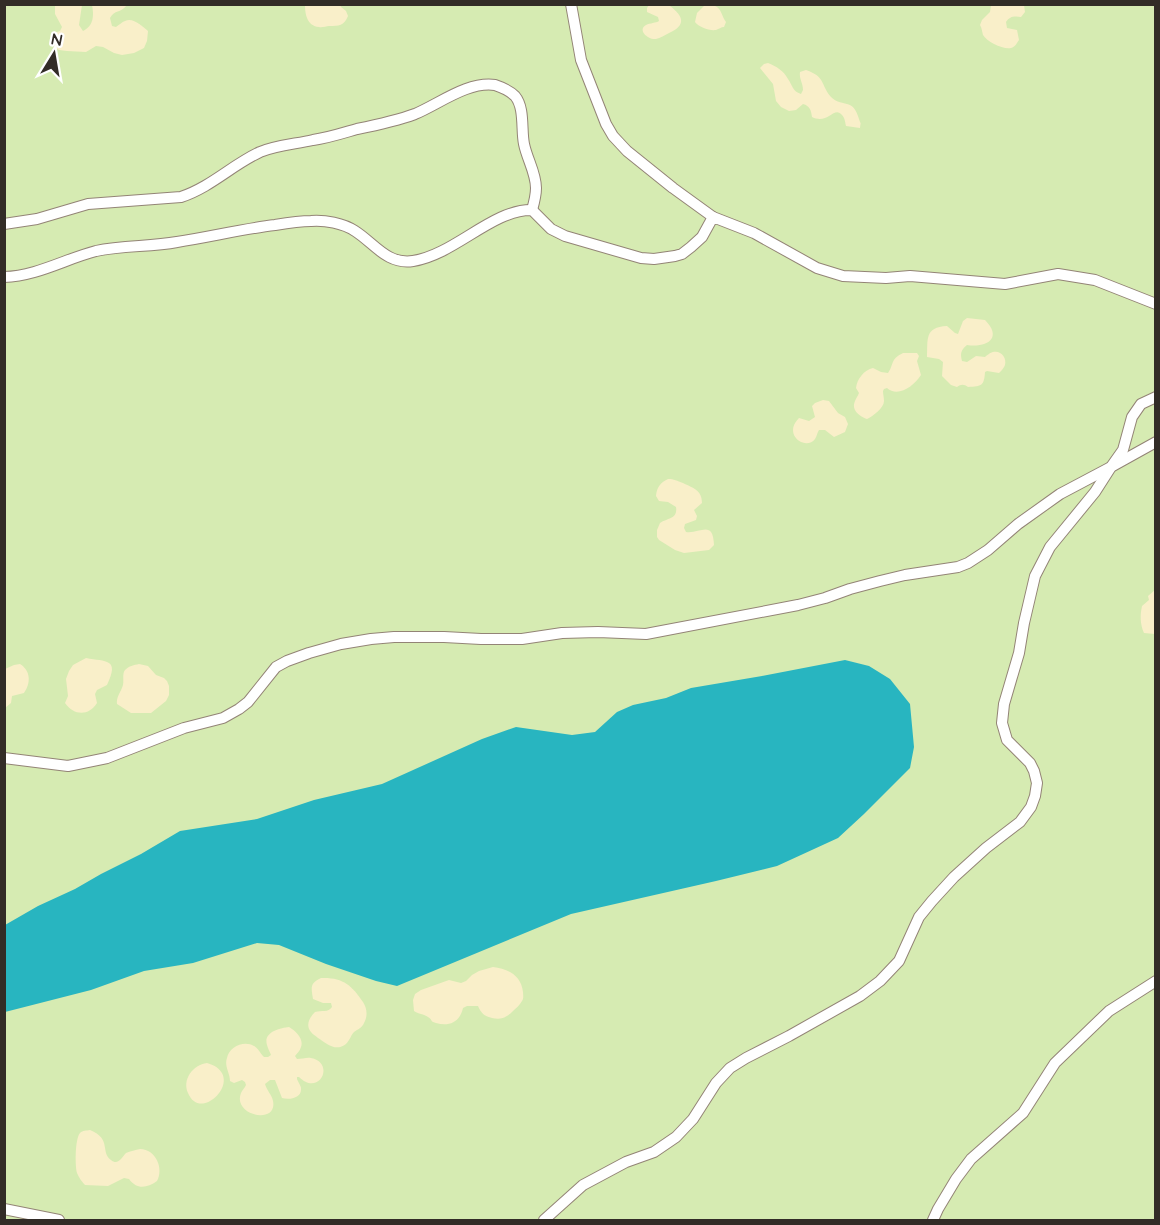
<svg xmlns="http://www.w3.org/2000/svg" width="1160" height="1225" viewBox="0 0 1160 1225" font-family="Quicksand,sans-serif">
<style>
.green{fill:#d6ebb2}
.sand{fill:#f9efc9}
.water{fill:#28b5c0}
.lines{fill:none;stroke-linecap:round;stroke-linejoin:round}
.service-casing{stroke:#938476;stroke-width:12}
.service{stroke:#fff;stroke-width:10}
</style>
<rect width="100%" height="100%" fill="#fef7f1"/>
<rect class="green" x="5" y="5" width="1150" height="1215"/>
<g class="sand">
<path d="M55,5H82L79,25L83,31C94,26 94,15 92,5H127C120,14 115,9 110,18L112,26L116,27C119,25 122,22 125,21C133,17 142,26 148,31L147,41L144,48L134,53L122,55L114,53L103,47L96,46L86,52L67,51L59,50L51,44L55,33L60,31L62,27L55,14Z"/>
<path d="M305,5H340L341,7L346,11L348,16C344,26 339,26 329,26C326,26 322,28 319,27C307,26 305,14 305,5Z"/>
<path d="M649,5L670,6C683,16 687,25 669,33C665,35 660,38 656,39C648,40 637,30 646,25C650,23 656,23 659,21L658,17L647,12V8Z"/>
<path d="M705,5C722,4 719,11 726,22L724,27C721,27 719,29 716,30C709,31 699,27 695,22L697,13Z"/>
<path d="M1024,5L1025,12L1021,17C1014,16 1010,16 1006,22L1007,28L1017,30L1019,40C1016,44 1016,46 1011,48C1004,50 987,42 983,35C982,32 982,28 980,25L982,20L990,12L991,5Z"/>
<path d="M768,63C776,66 784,71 788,79C793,86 792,91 801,94L803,90C803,83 799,79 800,72L806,70C826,77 820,84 831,97C842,108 853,97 859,119C861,126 861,120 860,128L846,126C845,122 845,118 842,115C834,105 828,125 812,117C811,110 810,106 803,104L796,110L789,111L781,107L776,101L773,84L760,68L764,64Z"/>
<path d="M967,318L985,320C1003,338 987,348 967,345C961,350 960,353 962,361L967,362L976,356L985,357C986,356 991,352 993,352C1001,350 1007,358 1005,365C1004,368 1002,370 999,373L987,371L985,372C984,386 982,386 968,387C964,384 961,384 957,387L951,385L942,376L943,362L939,359L927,357C928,340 924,327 947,326L955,333L958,334L963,321Z"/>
<path d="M903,353H917L919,356L917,361L921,375C914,386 898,398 887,388L884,389L883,391C883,394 884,398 884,401C884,408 873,416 867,419C859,416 851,410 855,401C856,398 858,396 859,393L856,388C857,379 864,370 873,368L881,372L888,373C894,365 890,359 903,353Z"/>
<path d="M823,400L829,401L838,413L845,417L848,424L845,432L834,437L825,430H819C817,433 817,436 815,439C806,451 782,435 799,418L809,421L815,417L812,406L815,403Z"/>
<path d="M668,479C674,479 677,481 683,483C693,488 702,490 702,503L694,510L697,516L696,520L685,524L684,528L686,532C700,534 713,519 714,545L709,550L684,553L675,550L659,540L657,537V530L660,523C668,518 678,519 676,507L668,502L659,501L656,496C657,487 660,483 668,479Z"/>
<path d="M1155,590V634L1144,633C1140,624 1140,615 1142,606L1149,600L1148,596Z"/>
<path d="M86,658C106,662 120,658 107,685L97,690L95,694L97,703C89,716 74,716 65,703L68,696L66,679L69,671L73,665Z"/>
<path d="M20,664C31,671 31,683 24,693L12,696L11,703L5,708V669L14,665Z"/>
<path d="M139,664L148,666L156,675L164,678L167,681L169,686V695L166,701L151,713H131L117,704C116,697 121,692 123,685C124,680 122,674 125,670C129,666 134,665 139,664Z"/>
<path d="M493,967C508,969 521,975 523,992C523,995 524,998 522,1001C520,1005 516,1008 513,1011C506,1018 501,1020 492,1018C484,1016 481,1013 478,1006H467L463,1008C460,1022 449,1027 436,1023C429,1021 434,1021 428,1017C424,1014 418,1014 414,1011L413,1000L415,994L421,990L449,980L461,983L466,981L472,975L479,971Z"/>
<path d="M321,978C342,977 352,985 363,1002C367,1008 368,1016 364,1023C362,1028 358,1029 354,1032C351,1035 350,1040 346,1044C336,1052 327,1044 318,1038C316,1036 312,1034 311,1032C305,1025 310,1017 315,1012C322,1010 328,1013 332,1007L331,1003H323L313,999C311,987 310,983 321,978Z"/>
<path d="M289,1027C296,1031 304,1039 301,1047C300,1051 297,1053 295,1056L297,1059C302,1059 307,1057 311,1058C336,1063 319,1097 299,1077H297V1079C297,1080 301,1086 301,1088C302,1098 290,1100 282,1098L275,1080H270L265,1084C267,1091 272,1095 273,1101C278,1125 232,1116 241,1093C242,1090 245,1088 246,1085L245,1082L242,1080L234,1083L230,1081C230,1073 224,1066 227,1058C229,1047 244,1040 254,1046C258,1048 260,1053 264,1057H268L271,1055C270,1052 268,1049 267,1045C263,1032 280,1028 289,1027Z"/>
<path d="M207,1063C249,1075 201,1125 188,1093C182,1079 193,1065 207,1063Z"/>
<path d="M90,1130C112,1139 100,1152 111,1160C118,1166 122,1157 126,1153C130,1151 136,1150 140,1149C156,1149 164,1169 157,1181C147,1188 137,1190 129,1179L124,1178L108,1186L85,1185C82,1182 79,1178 77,1173C75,1165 75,1139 80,1133C83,1130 86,1131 90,1130Z"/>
</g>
<path class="water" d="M845,660L869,666L890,679L910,704L914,747L910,768L864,814L838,838L777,866L716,881L571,914L397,986L376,981L326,964L279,945L257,943L193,963L144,971L91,990L5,1012V925L38,906L75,889L101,874L141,854L180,831L257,819L314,800L382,784L482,739L516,727L572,735L595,732L617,712L633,705L666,698L691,688L762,676Z"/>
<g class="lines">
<defs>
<g id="service">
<path d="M571,4L581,60L606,124L613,136L627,151L673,188L713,217"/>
<path d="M4,224L37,219L88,204L181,197C211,187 232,165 260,152C277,145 296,144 313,140C328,138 343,133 357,129C377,125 396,121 415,114C439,104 468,81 495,85C501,87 510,91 515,96C525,108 521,130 524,144C527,159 536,173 536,188C536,195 534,203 532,210"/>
<path d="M4,277C37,276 65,259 96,251C123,245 150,247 177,242C210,237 242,229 275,225C287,223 299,221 311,221C325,220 343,223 355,231C374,243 387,265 413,261C454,255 493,209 532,210L551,229L565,236L641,258L654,259L675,256L682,254L691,247L702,237L713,217L754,233L817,268L843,276L886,278L910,276L1005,284L1058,274L1095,280L1156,304"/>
<path d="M4,758L68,766L107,758L184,728L223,718L239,709L248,702L276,667L287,661L309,653L341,644L371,639L394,637H444L481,639H522L562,633L598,632L646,634L798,605L825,598L850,589L880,581L905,575L958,567L968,563L988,550L1018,524L1060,494L1111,467L1123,450L1132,417L1141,404L1156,397"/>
<path d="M4,1209L59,1220"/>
<path d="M544,1220L583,1185L626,1162L654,1152L676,1137L693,1119L716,1083L730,1068L746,1058L789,1036L860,996L880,981L899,961L919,917L932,901L954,877L986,848L1020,822L1031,807L1035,796L1037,783L1034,771L1030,763L1007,740L1002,723L1004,704L1019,653L1024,623L1035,576L1050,547L1095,492L1111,467L1156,442"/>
<path d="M933,1220L938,1209L956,1179L971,1159L1023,1113L1055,1063L1109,1011L1156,981"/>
</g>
</defs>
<use href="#service" class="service-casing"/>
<use href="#service" class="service"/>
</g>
<rect width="1160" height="1225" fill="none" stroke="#322c27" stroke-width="12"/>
<g transform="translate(54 54) rotate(11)" stroke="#ffffff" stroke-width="4.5" paint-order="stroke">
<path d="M0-4.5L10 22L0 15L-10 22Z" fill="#322c27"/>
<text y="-9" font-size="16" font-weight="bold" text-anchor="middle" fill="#322c27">N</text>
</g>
</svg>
